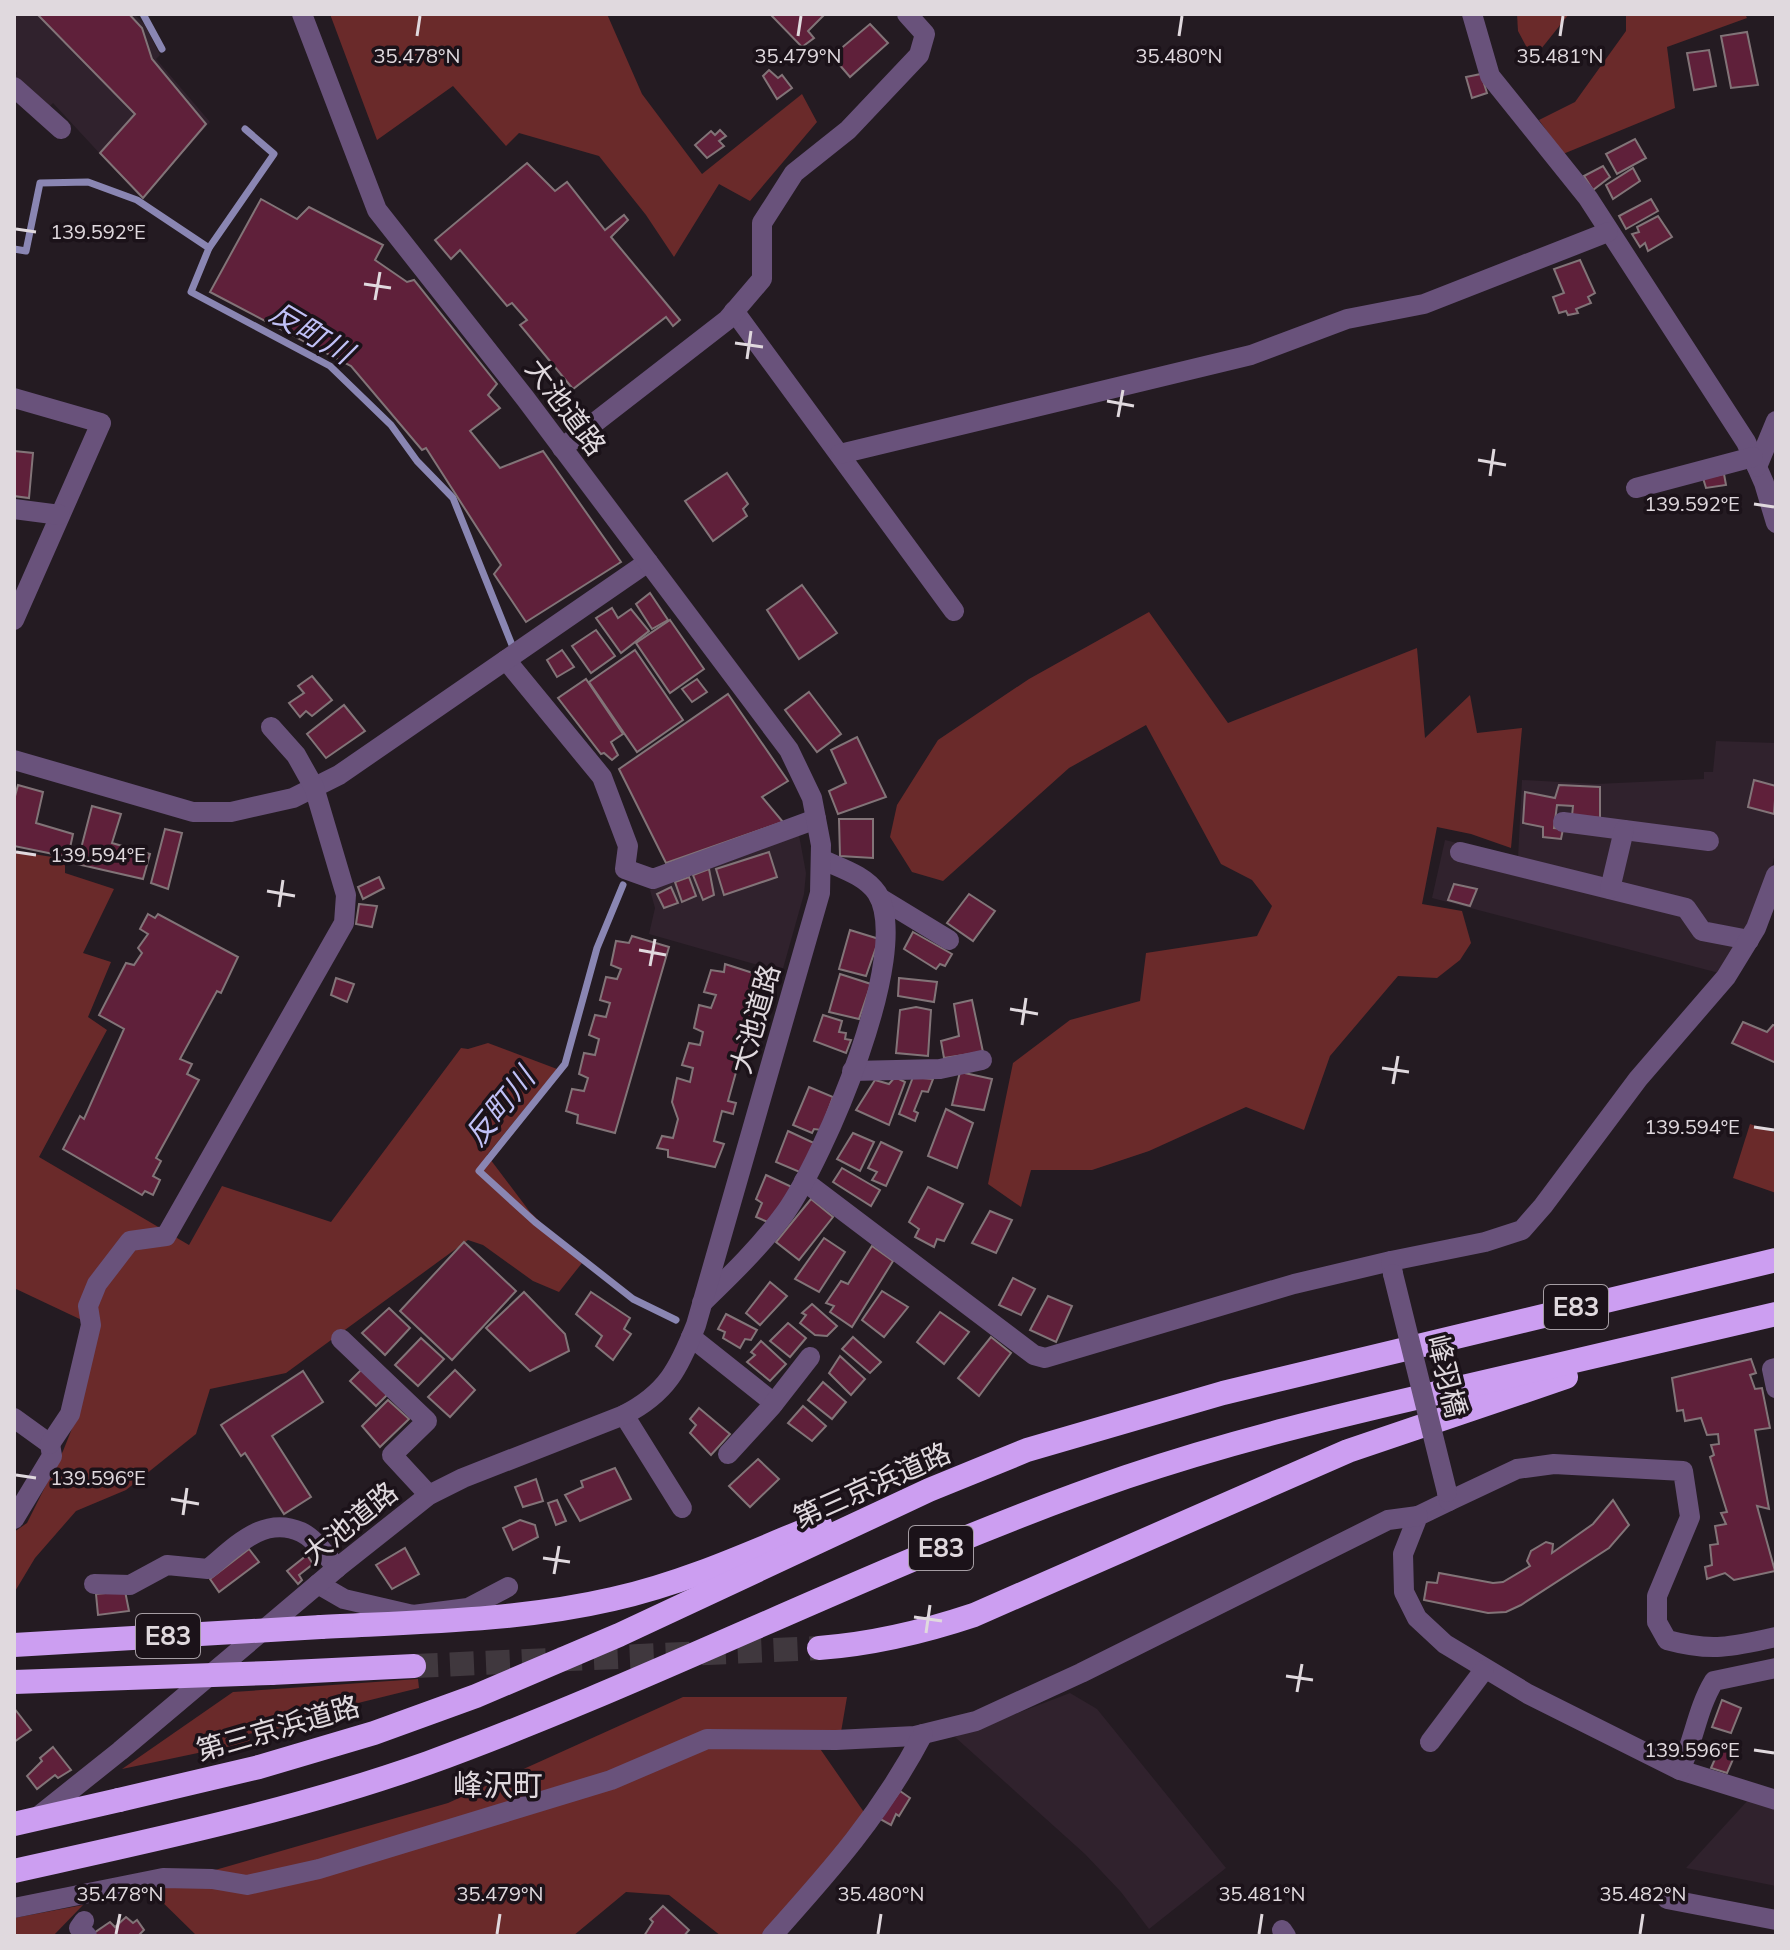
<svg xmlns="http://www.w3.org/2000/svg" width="1790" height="1950" viewBox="0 0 1790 1950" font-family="Mulish,'Noto Sans JP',sans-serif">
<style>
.built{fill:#30222d}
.green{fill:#6a2a2a}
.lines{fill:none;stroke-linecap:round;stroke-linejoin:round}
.stream{stroke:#8a86b3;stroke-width:7}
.building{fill:#5f203a;stroke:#827478;stroke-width:2}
.highway-tunnel{stroke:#40383e;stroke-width:24;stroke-dasharray:24 12;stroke-linecap:butt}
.minor{stroke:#69527b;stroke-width:20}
.highway{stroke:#cc9ef1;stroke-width:24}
.minor-bridge{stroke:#69527b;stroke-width:20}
.highway-bridge{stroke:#cc9ef1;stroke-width:24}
.ticks{fill:none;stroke:#e0d9de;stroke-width:3}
.labels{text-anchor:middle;stroke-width:7;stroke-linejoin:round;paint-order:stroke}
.shield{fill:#1b1219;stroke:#a59da3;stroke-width:2}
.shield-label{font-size:26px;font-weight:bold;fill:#e0d9de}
.street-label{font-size:28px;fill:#e0d9de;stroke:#1b1219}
.water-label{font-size:30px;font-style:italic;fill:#c0c0f6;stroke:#1b1219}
.neighbourhood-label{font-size:30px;fill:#e0d9de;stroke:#1b1219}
.ticks-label{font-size:20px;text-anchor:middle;fill:#e0d9de;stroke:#1b1219;stroke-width:7;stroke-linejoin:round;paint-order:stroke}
</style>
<rect width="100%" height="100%" fill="#241b22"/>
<g class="built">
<path d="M14,14H134L145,25L160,55L156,59L210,122L142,199L53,103L49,107L15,78L17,73L14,69Z"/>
<path d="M1716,741L1776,743V849L1771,871L1753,917L1719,973L1432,898L1445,840L1518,858L1522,780L1596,784L1704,779V772H1713Z"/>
<path d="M799,835L806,873L804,894L782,972L649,934L655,908L650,890Z"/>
<path d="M1070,1693L1097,1709L1226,1868L1149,1929L1121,1892L1085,1854L955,1737Z"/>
<path d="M1750,1798L1776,1806V1886L1686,1868Z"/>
</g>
<g class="green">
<path d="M330,14H607L642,94L702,174L802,94L817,122L750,201L719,184L674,257L646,215L599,156L519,133L506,146L453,86L377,140Z"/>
<path d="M1517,14H1569L1533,59L1518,31Z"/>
<path d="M1626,14H1745L1747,18L1667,47L1675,108L1563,154L1539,120L1575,102L1626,31Z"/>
<path d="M1149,612L1228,723L1417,648L1425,738L1470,695L1477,733L1522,728L1511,848L1471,834L1437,827L1422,904L1462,911L1471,943L1460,960L1437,978L1398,976L1330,1056L1304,1130L1246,1107L1149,1151L1092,1170H1031L1021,1207L988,1184L1013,1063L1070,1020L1140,1001L1146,953L1257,936L1272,906L1252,880L1221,864L1146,725L1069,768L943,881L912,872L890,837L897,805L938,740L1029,679Z"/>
<path d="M14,851L65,859V873L114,889L83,953L111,962L88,1017L107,1030L39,1157L189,1245L222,1186L331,1222L461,1048L468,1049L488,1043L557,1069L487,1155L530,1212L582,1263L559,1292L533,1281L483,1245L468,1240L286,1373L210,1389L196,1434L126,1490L76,1511L35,1558L14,1593V1532L27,1523L63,1451L79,1411L86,1322L14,1288Z"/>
<path d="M1750,1124L1776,1133V1193L1733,1178Z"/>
<path d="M418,1679L419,1688L285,1721L286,1727L248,1734L250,1742L122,1769L233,1692Z"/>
<path d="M683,1697H847L841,1732L814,1740L868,1818L766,1936H721L669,1895L626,1892L573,1936H197L149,1889L448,1803Z"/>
<path d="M83,1905L53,1936H14V1918Z"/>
</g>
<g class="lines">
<g class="stream">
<path d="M143,14L162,49"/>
<path d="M245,129L274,154L209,248L191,292L330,366L391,425L417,461L453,498L512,645"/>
<path d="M14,249L26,251L40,183L88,182L137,200L209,248"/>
<path d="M623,885L597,948L565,1064L479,1171L535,1222L633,1299L676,1320"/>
</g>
</g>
<g class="building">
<path d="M37,14H129L142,28L152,59L206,124L143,198L100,153L135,114Z"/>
<path d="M770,14H825L808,31L814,38L802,47Z"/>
<path d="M870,24L888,43L850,77L832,56Z"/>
<path d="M1747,32L1758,85L1731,88L1721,36Z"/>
<path d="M1709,50L1716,86L1694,90L1687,53Z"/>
<path d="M769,70L778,78L782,75L792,88L777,99L763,76Z"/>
<path d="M1481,74L1487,93L1472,98L1466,77Z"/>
<path d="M720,130L726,136L719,141L724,146L707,158L695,145L711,131L715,135Z"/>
<path d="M1635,139L1646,158L1617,174L1606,154Z"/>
<path d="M527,163L555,191L567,182L605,230L624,215L628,220L611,237L680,320L673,326L666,317L573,389L520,325L527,320L512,303L507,306L460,250L451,259L435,240Z"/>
<path d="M1603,166L1610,177L1593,190L1584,176Z"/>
<path d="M1633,168L1640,181L1613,199L1606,185Z"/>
<path d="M261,199L297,219L309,207L383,245L375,260L407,282L414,280L497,384L488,395L500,408L470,431L500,468L543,451L621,562L526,622L494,574L501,565L426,448L422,450L351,366L210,292Z"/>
<path d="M1651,199L1658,211L1626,229L1619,216Z"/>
<path d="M1658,216L1672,237L1648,251L1645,243L1640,247L1632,234L1639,232L1637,227Z"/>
<path d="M1580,260L1595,293L1588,297L1591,303L1576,309L1578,313L1568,315L1566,311L1559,313L1553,297L1564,293L1554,269Z"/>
<path d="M14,451L33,453L29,498L14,496Z"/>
<path d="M727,473L748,504L743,509L747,516L713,541L685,501Z"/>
<path d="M1724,474L1726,485L1706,488L1703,478Z"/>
<path d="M802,585L837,633L799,659L767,610Z"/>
<path d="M650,593L668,620L652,629L636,604Z"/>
<path d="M612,608L618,618L631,609L649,631L621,653L596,618Z"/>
<path d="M670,620L704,669L670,693L636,643Z"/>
<path d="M596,630L615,656L591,673L572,646Z"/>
<path d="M562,650L574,667L557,677L547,660Z"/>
<path d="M635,650L683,720L637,752L589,682Z"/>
<path d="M312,676L332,700L312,716L306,711L300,717L289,703L304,693L298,686Z"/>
<path d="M586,679L623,734L611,742L618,755L612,760L604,753L601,754L558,698Z"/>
<path d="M697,679L707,692L692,702L682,689Z"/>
<path d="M809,692L841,734L817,752L785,710Z"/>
<path d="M728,694L788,781L762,797L783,822L666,863L619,769Z"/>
<path d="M344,705L365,731L326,758L307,734Z"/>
<path d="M857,737L886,797L838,814L829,791L846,783L831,750Z"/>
<path d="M1754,780L1776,786L1774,814L1748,807Z"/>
<path d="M18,785L43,792L36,823L73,834L68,857L14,846V800Z"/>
<path d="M1559,785L1600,787V818L1572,816L1573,806L1557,805L1554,828L1563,829L1561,839L1543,837V827L1523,823L1525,792L1555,798Z"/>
<path d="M92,806L121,814L112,843L150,854L143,879L77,864Z"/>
<path d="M839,819H873V858L840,856Z"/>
<path d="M165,829L182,833L168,889L151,883Z"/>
<path d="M769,852L777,877L724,895L716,869Z"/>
<path d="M709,869L714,895L703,900L693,875Z"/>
<path d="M379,877L384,888L363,899L358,887Z"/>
<path d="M689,877L696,896L682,902L675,882Z"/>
<path d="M1454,884L1477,889L1470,906L1448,900Z"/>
<path d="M671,887L678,903L664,908L657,894Z"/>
<path d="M969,894L995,911L973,941L947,923Z"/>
<path d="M359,904L377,906L372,927L356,924Z"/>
<path d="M148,914L155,918L158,914L238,957L221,993L217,991L180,1059L192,1064L187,1074L199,1080L156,1158L161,1161L153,1176L160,1180L153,1195L145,1191L142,1195L63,1149L80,1116L84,1119L124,1029L99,1015L126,963L134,965L142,953L138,948L148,934L140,929Z"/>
<path d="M850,930L879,939L866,976L839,969Z"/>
<path d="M913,932L952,954L945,966L940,964L936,969L904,949Z"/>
<path d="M632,936L669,947L615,1133L577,1123L578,1115L566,1111L572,1089L584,1091L588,1078L579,1074L584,1053L595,1055L599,1039L589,1035L595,1015L606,1017L610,1003L600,1000L606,977L617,979L621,969L611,965L616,941L629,943Z"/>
<path d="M725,964L759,975L757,983L761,984V989L769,991L763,1013L753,1011L728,1101L736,1103L733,1114L722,1111L714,1141L724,1144L715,1167L668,1157V1150L657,1148L662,1136L673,1138L678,1119L672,1102L677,1078L690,1082L693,1068L682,1065L689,1043L700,1045L703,1032L694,1028L699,1005L711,1008L716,995L704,992L711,970L724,972Z"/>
<path d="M840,974L871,984L859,1019L829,1012Z"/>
<path d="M336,978L354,984L347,1002L331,995Z"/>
<path d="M899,978L937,982L934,1002L898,996Z"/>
<path d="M972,1000L983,1052L944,1058L941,1041L959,1036L954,1004Z"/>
<path d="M916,1007L931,1010L928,1056L896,1053L900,1010Z"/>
<path d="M823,1015L842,1021L839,1032L846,1033L845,1039L851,1040L846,1053L814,1041Z"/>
<path d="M1743,1022L1767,1032L1773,1025L1776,1026V1063L1732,1043Z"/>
<path d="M960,1072L992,1079L984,1110L952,1105Z"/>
<path d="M895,1077L905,1082L889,1125L856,1110L875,1080L889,1084Z"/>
<path d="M913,1077L933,1079L928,1092L922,1091L914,1111L918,1113L915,1121L899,1114Z"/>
<path d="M809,1087L833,1097L821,1130L814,1129L812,1133L793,1125Z"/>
<path d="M946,1109L973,1123L957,1168L928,1156Z"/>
<path d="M788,1131L816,1144L802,1173L776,1162Z"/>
<path d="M853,1133L874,1142L860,1171L837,1159Z"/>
<path d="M881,1142L902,1152L886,1186L872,1180L877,1172L868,1168Z"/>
<path d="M842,1168L880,1190L871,1206L833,1182Z"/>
<path d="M766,1175L794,1188L770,1223L756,1217L762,1203L756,1199Z"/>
<path d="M928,1187L963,1204L944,1241L937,1239L934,1247L915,1237L919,1229L909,1222Z"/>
<path d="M811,1199L833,1217L799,1260L776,1242Z"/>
<path d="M990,1211L1012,1220L996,1253L972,1243Z"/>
<path d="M824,1238L845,1252L819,1292L795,1279Z"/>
<path d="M464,1242L516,1291L452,1360L400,1311Z"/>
<path d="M872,1246L893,1261L852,1327L830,1312L834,1306L826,1303L841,1281L848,1284Z"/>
<path d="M1013,1278L1035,1289L1021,1315L999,1305Z"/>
<path d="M770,1282L787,1296L760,1325L746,1313Z"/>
<path d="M882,1291L908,1307L884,1337L862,1320Z"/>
<path d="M524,1292L565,1334L569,1351L530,1371L486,1328Z"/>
<path d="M591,1292L630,1318L624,1329L631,1334L613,1360L596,1346L602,1336L576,1314Z"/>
<path d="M1048,1296L1072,1306L1056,1342L1030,1330Z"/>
<path d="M812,1304L837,1326L827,1336L815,1335L800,1323L806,1315L802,1313Z"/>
<path d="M389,1308L410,1328L385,1355L362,1333Z"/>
<path d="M940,1312L969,1332L944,1364L917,1342Z"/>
<path d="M726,1314L757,1330L751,1340L745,1339L740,1348L723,1338L725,1332L718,1329Z"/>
<path d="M788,1323L806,1338L790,1357L770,1341Z"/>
<path d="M853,1337L881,1362L870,1373L842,1349Z"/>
<path d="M991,1337L1011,1353L979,1396L958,1378Z"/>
<path d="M421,1338L444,1359L418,1386L395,1365Z"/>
<path d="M761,1341L786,1364L770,1381L747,1362L755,1355L751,1352Z"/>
<path d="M840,1356L865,1379L851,1395L829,1373Z"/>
<path d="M1751,1359L1756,1373L1750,1375L1755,1389L1762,1388L1770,1428L1755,1430L1769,1509L1757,1506L1775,1571L1734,1580L1725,1573L1707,1579L1705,1567L1712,1565L1710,1545L1718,1544L1715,1526L1726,1524L1721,1513L1727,1512L1710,1457L1714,1455L1711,1445L1719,1444L1718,1434L1707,1435L1701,1418L1685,1421L1683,1410L1677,1411L1672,1378Z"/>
<path d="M361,1370L388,1394L376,1406L350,1381Z"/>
<path d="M455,1370L475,1390L450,1417L428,1397Z"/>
<path d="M303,1371L323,1402L272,1436L311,1497L284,1514L245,1453L241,1456L221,1425Z"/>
<path d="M823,1382L846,1402L832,1419L808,1400Z"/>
<path d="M388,1400L409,1419L380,1447L362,1426Z"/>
<path d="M803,1406L826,1426L812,1441L788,1423Z"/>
<path d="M699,1408L730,1434L711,1455L690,1433L696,1425L690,1419Z"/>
<path d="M758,1459L779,1479L750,1507L729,1486Z"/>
<path d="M615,1468L631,1499L580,1521L565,1495L583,1487L581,1481Z"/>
<path d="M536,1479L543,1501L523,1507L515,1487Z"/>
<path d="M557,1500L566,1521L556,1525L548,1503Z"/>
<path d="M1613,1500L1629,1525L1609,1548L1521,1605L1506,1612L1488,1613L1424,1600L1427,1582L1437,1583L1439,1573L1493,1583L1503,1582L1530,1566L1527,1561L1531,1551L1546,1542L1553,1544L1552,1553L1593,1524Z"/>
<path d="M520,1520L535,1525L538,1537L513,1550L503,1528Z"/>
<path d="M405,1548L419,1574L392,1589L376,1565Z"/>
<path d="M249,1549L259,1562L219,1592L210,1579Z"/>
<path d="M307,1555L313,1564L299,1575L302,1580L298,1584L287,1571Z"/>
<path d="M125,1591L129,1611L98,1615L96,1594Z"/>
<path d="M1722,1700L1741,1708L1731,1733L1712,1727Z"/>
<path d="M14,1708L31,1730L14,1742Z"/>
<path d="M1722,1743L1737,1750L1727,1773L1711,1768Z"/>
<path d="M53,1747L71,1770L58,1778L55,1775L37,1789L27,1776L42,1761L40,1758Z"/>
<path d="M900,1791L910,1798L899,1816L896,1814L891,1825L880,1819Z"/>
<path d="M663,1906L689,1930L684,1936H644L653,1922L650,1919Z"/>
<path d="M126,1917L133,1923L137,1920L144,1930L138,1936H97L94,1933L110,1922L115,1927Z"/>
</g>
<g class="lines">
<path class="highway-tunnel" d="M414,1666L819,1648"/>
<g class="minor">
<path d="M1472,14L1490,76L1588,198L1746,442L1764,483L1776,523"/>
<path d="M14,87L61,129"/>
<path d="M734,311L954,611"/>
<path d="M14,398L101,423L14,620"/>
<path d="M562,448L727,320L762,279V223L794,173L848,130L919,55L925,34L907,14"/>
<path d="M840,454L1251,355L1347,319L1424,304L1608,232"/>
<path d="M1757,467L1776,421"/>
<path d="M1636,488L1753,457"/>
<path d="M14,509L60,515"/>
<path d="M506,660L602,777L628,846L625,869L653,879L816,819"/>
<path d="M14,760L193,812H231L293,798L339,775L648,562"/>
<path d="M1563,822L1709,841"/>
<path d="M1460,852L1686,908L1702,931L1749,940"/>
<path d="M1610,889L1624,830"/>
<path d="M880,898L949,940"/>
<path d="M852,1071L940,1069L982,1060"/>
<path d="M804,1181L1034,1355L1045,1358L1294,1284L1391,1261"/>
<path d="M1393,1274L1391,1261L1485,1242L1522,1230L1543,1206L1638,1079L1726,977L1756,928L1776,875"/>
<path d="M702,1303C731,1275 761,1246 785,1213C823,1160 914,951 877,893C865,875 840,868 821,859"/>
<path d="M691,1337L774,1403"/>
<path d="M341,1339L427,1421L392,1455L429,1495"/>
<path d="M1776,1368L1772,1369L1776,1388"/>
<path d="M624,1415L682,1508"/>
<path d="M14,1418L50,1444L52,1456L14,1519"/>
<path d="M50,1444L70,1414L91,1325L88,1306L97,1284L130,1241L166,1236L344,923L346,895L314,787L296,755L271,727"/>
<path d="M728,1454L771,1407L810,1357"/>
<path d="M1447,1492L1449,1501L1418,1516L1403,1554L1404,1592L1417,1618L1445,1644L1528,1694L1680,1770L1776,1800"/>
<path d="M1449,1501L1517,1469L1554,1464L1683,1471L1690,1517L1657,1596V1622L1667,1640C1711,1652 1732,1647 1776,1637"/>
<path d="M94,1584L130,1585L167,1565L208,1569C235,1547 263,1515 301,1532C315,1538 327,1557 337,1568"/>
<path d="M318,1584L344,1599L413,1615L468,1608L508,1587"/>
<path d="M1430,1742L1484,1670"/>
<path d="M1680,1770C1694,1741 1697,1709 1714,1681L1776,1668"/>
<path d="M36,1818L120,1751L337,1568L429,1495L463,1478L624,1415C667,1393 679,1368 696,1325L820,893L821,845L812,798L789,750L525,398L377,210L302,14"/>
<path d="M1667,1899L1776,1920"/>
<path d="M14,1908L163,1878L212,1879L247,1885L319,1869L611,1780L707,1739L836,1740L915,1736L976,1721L1081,1673L1388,1520L1418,1516"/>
<path d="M84,1921L79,1928L87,1936"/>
<path d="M1282,1930L1286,1936"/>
<path d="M772,1936C832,1869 881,1814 923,1734"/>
</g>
<g class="highway">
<path d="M321,1627C418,1622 518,1621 613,1599C685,1583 752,1552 820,1524"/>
<path d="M819,1648C874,1644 923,1632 974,1615L1348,1451L1566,1377"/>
<path d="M271,1673L414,1666"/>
<path d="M119,1800L259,1767L374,1733L476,1696L619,1635L929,1490L1027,1450L1223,1393L1776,1260"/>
<path d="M14,1871C153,1840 293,1811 428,1763C664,1677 888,1559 1126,1477C1232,1441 1341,1415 1450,1390C1558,1365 1667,1340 1776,1314"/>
</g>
<path class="minor-bridge" d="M1393,1274L1447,1492"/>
<g class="highway-bridge">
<path d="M14,1645L321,1627"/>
<path d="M14,1682L271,1673"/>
<path d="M14,1824L119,1800"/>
</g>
</g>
<path class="ticks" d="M417,36L420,16M798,36L801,16M1179,36L1182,16M1560,36L1563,16M16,229L36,232M364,284L391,288M375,300L380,272M735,343L763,347M747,359L751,331M1107,401L1134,406M1118,417L1123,390M1478,460L1506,465M1490,476L1494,449M1754,504L1774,507M16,852L36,855M267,891L295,896M279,907L283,880M639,950L666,955M650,966L655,939M1010,1009L1038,1014M1022,1025L1026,998M1382,1068L1409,1072M1393,1084L1398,1056M1754,1127L1774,1130M16,1475L36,1478M171,1499L199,1504M183,1515L187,1488M543,1558L570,1562M554,1574L559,1546M914,1617L942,1621M926,1633L930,1605M1286,1676L1313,1680M1297,1692L1302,1664M1754,1750L1774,1753M116,1934L120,1914M497,1934L500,1914M878,1934L881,1914M1259,1934L1262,1914M1640,1934L1643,1914"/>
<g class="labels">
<g class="shield">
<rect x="1544" y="1285" width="64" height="44" rx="6"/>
<rect x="909" y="1526" width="64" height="44" rx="6"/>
<rect x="136" y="1614" width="64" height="44" rx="6"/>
</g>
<g class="shield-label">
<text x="1576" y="1316">E83</text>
<text x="941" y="1557">E83</text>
<text x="168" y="1645">E83</text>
</g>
<g class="street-label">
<text transform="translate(566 407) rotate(53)" y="10">大池道路</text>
<text transform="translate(755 1019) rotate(-74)" y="10">大池道路</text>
<text transform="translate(1447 1376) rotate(76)" y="10">峰羽橋</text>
<text transform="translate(872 1485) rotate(-24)" y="10">第三京浜道路</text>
<text transform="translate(350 1523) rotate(-39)" y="10">大池道路</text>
<text transform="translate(278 1728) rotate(-16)" y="10">第三京浜道路</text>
</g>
<g class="water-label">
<text transform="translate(311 333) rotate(31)" y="10">反町川</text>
<text transform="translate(500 1107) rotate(-51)" y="10">反町川</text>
</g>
<g class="neighbourhood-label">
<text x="498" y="1796">峰沢町</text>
</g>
</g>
<g class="ticks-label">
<text x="417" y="63">35.478°N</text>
<text x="798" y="63">35.479°N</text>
<text x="1179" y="63">35.480°N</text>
<text x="1560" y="63">35.481°N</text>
<text x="98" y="239">139.592°E</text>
<text x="1692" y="511">139.592°E</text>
<text x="98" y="862">139.594°E</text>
<text x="1692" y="1134">139.594°E</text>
<text x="98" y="1485">139.596°E</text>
<text x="1692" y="1757">139.596°E</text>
<text x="120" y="1901">35.478°N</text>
<text x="500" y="1901">35.479°N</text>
<text x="881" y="1901">35.480°N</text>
<text x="1262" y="1901">35.481°N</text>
<text x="1643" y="1901">35.482°N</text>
</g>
<rect width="1790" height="1950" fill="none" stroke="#e0d9de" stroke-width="32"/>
</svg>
